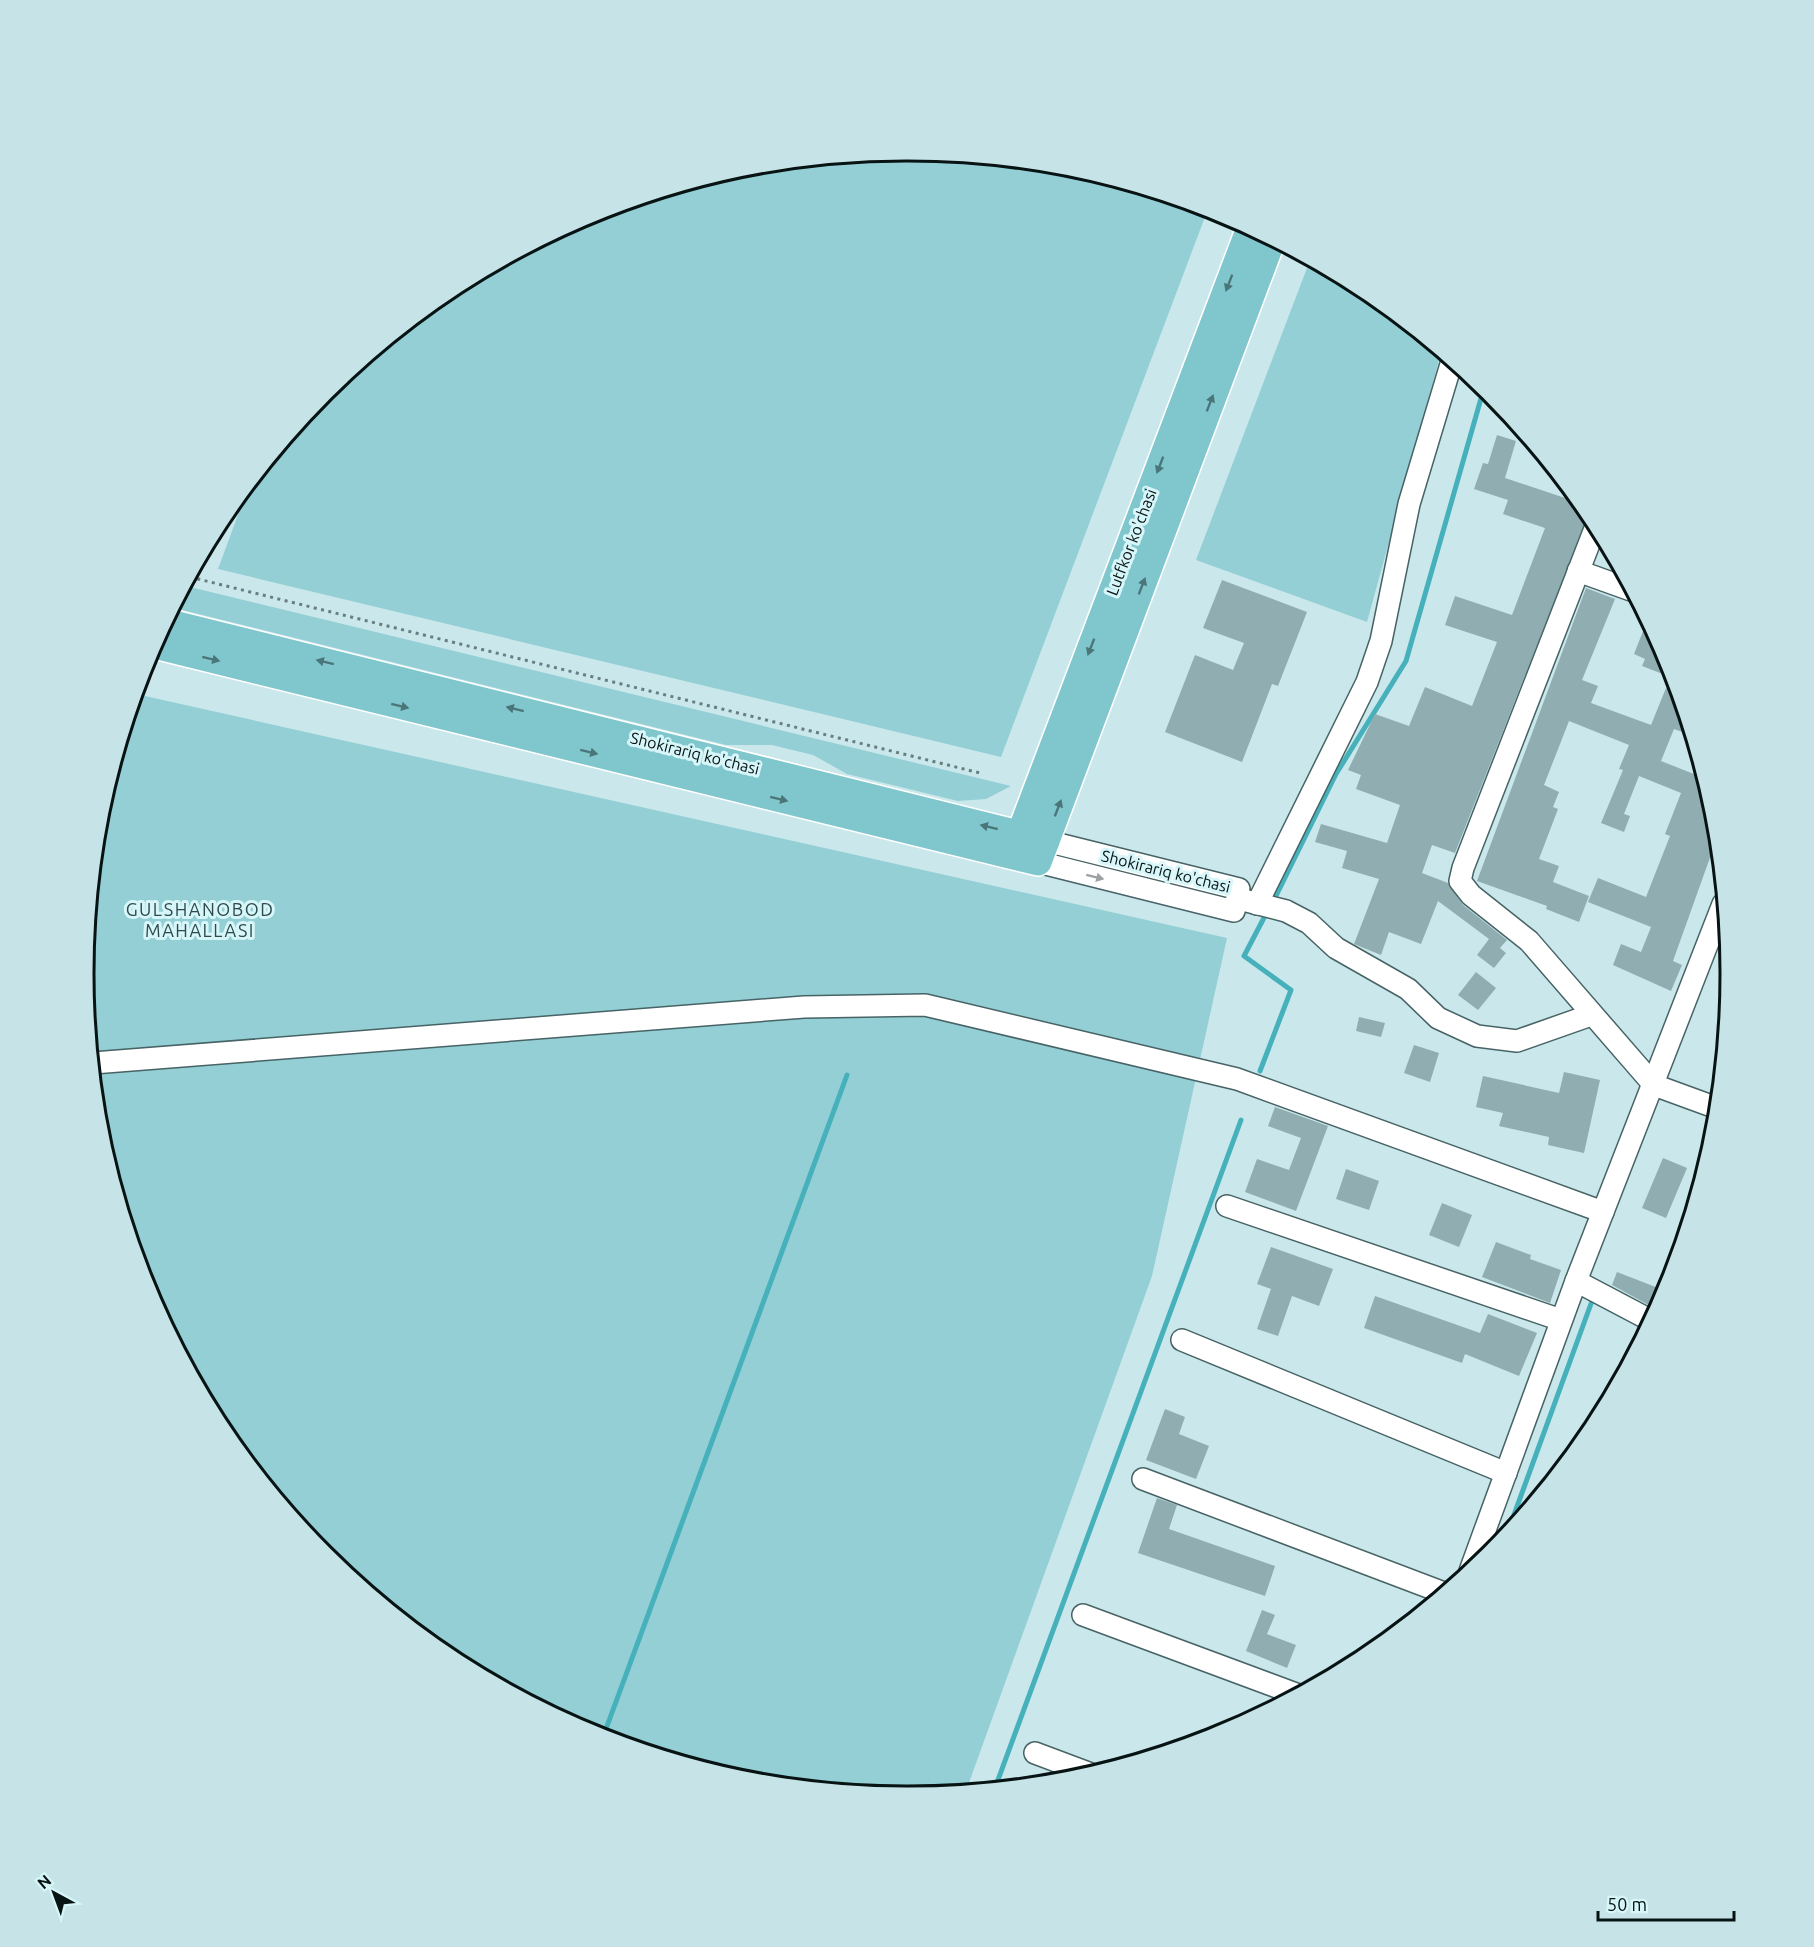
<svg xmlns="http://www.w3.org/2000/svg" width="1814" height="1947" viewBox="0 0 1814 1947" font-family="Ubuntu,sans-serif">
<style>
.green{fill:#93cfd5}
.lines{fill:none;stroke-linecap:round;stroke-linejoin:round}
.stream{stroke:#47b1bb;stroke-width:5}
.building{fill:#90aeb1}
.minor-casing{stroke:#476365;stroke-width:24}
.major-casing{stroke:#fff;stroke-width:30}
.path{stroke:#697e80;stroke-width:3;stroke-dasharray:3 4.5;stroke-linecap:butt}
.minor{stroke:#fff;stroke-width:21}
.major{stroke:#80c7cd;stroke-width:27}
.oneway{fill:#4a767a}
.oneway2{fill:#9ca1a1}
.labels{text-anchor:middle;stroke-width:6;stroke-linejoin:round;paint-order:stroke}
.street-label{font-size:16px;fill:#081314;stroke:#d7f6f9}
.neighbourhood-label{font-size:18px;letter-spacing:1.5px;fill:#2f4a4c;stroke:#d7f6f9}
.rim{fill:none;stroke:#081314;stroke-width:3}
</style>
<rect width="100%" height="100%" fill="#cae8ec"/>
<g class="green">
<path d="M907,151L1068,166L1208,209L1001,757L218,569L249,485L325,391L450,289L592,213L747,166Z"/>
<path d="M1310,260L1365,289L1441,353L1367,622L1196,560Z"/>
<path d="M186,586L1011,786L986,799L958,801L847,774L813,755L772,745H726L174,608Z"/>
<path d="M136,694L1227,938L1152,1276L966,1791L907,1796L746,1781L592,1734L449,1658L325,1555L223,1430L147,1288L100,1134L84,973L100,813Z"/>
</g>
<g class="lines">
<g class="stream">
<path d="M1273,902L1336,774L1406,661L1484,388"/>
<path d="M1260,1071L1291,990L1244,956L1267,912"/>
<path d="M1507,1534L1592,1301"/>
<path d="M603,1737L847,1075"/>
<path d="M995,1788L1241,1120"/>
</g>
</g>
<g class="building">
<path d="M1497,435L1516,441L1505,478L1580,503L1589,513L1455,853L1432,845L1422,873L1448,883L1463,905L1507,940L1500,948L1506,953L1494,968L1477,955L1489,939L1438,901L1421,944L1389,932L1381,955L1354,944L1379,879L1342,868L1347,851L1315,842L1321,824L1387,843L1400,805L1356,789L1361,775L1348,770L1375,714L1409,726L1425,687L1472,706L1497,642L1445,625L1455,596L1512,615L1545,528L1503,514L1508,500L1474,489L1483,463L1488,464Z"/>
<path d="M1222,580L1307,612L1278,686L1272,684L1242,762L1165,732L1195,655L1233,670L1244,643L1203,628Z"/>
<path d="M1586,588L1615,599L1582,680L1598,686L1591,703L1651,725L1666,688L1678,693L1691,735L1674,729L1661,761L1704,778L1714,813L1717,838L1673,961L1682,965L1671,991L1613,965L1621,944L1641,952L1651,927L1588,902L1598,878L1646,897L1670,836L1665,834L1681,793L1639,776L1624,814L1630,816L1624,832L1601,823L1623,770L1619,769L1629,745L1569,721L1544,785L1559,792L1553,807L1558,809L1539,859L1559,866L1553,882L1589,896L1579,922L1546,909L1547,906L1477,881Z"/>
<path d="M1647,621L1667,659L1673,678L1642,666L1645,659L1634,654Z"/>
<path d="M1476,972L1496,988L1478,1010L1458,995Z"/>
<path d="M1359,1017L1385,1023L1381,1037L1356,1031Z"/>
<path d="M1414,1045L1439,1053L1430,1082L1404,1073Z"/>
<path d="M1564,1072L1600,1080L1584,1153L1548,1145L1549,1137L1499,1126L1503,1113L1476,1107L1483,1076L1559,1093Z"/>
<path d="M1275,1107L1328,1126L1296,1211L1245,1192L1257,1159L1289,1170L1301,1138L1268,1126Z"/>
<path d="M1663,1158L1687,1168L1666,1218L1642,1208Z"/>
<path d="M1346,1169L1379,1181L1369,1210L1336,1199Z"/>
<path d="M1442,1203L1472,1215L1459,1247L1429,1235Z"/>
<path d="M1496,1242L1531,1255L1530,1259L1561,1270L1550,1303L1482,1277Z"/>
<path d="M1271,1247L1333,1269L1319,1306L1292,1296L1278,1336L1257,1329L1271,1289L1257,1284Z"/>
<path d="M1617,1272L1666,1291L1656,1309L1612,1285Z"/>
<path d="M1375,1296L1480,1333L1488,1314L1537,1333L1519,1376L1465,1354L1462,1363L1364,1328Z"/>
<path d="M1165,1409L1185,1417L1179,1434L1209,1446L1196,1479L1146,1460Z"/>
<path d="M1157,1498L1177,1505L1169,1529L1275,1566L1265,1596L1138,1553Z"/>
<path d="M1262,1610L1275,1615L1267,1634L1296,1645L1287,1668L1246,1651Z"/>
</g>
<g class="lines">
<defs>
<g id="minor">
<path d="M1596,526L1463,868L1460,881L1471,895L1529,941L1654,1085L1717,1108"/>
<path d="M1578,571L1631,590"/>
<path d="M1038,862L1234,911L1239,889L1046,841"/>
<path d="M1243,900L1286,911L1309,923L1336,948L1408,989L1438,1018L1477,1036L1517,1041L1591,1015"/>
<path d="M1257,904L1367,682L1381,641L1409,504L1452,361"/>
<path d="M93,1063L804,1007L925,1005L1237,1079L1603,1212"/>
<path d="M1227,1206L1561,1320"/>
<path d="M1576,1281L1650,1320"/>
<path d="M1182,1340L1506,1473"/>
<path d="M1143,1479L1444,1593"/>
<path d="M1470,1571L1576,1281L1723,904"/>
<path d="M1083,1615L1296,1694"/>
<path d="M1035,1753L1091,1774"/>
</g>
<g id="major">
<path d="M166,622L1046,841"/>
<path d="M154,645L1038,862L1272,240"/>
<path d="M1014,850L1250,228"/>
</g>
</defs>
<use href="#minor" class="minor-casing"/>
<use href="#major" class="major-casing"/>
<path class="path" d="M190,577L980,773"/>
<use href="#minor" class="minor"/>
<use href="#major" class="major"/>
</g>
<defs><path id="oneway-solid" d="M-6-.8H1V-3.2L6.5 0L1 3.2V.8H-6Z" transform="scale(1.5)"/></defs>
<g class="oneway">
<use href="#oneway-solid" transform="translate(1229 283) rotate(111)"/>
<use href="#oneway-solid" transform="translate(1210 403) rotate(-69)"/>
<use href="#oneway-solid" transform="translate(1160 465) rotate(111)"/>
<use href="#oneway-solid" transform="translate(1142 586) rotate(-69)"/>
<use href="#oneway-solid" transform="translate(1091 647) rotate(111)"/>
<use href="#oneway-solid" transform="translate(211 659) rotate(14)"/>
<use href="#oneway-solid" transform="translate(325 662) rotate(-166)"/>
<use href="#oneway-solid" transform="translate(400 706) rotate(14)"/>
<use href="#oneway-solid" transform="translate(515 709) rotate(-166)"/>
<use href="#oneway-solid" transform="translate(589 752) rotate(14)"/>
<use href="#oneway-solid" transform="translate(779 799) rotate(14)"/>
<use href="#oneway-solid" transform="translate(1058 808) rotate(-69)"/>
<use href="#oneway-solid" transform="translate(989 827) rotate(-166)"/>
</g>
<use class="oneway2" href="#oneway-solid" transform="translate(1095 877) rotate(14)"/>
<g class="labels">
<g class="street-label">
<text transform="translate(1131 542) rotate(-69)" y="6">Lutfkor ko'chasi</text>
<text transform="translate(695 753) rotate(14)" y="6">Shokirariq ko'chasi</text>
<text transform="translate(1166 871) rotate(14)" y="6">Shokirariq ko'chasi</text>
</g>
<g class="neighbourhood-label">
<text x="200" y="916">GULSHANOBOD<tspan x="200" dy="21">MAHALLASI</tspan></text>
</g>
</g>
<path d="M0 0H1814V1947H0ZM906 161H908A812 812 0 0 1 1720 973V974A812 812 0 0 1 908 1786H906A812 812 0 0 1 94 974V973A812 812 0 0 1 906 161Z" fill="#c6e4e7" fill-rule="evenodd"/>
<path class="rim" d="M906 161H908A812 812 0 0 1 1720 973V974A812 812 0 0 1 908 1786H906A812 812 0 0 1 94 974V973A812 812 0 0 1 906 161Z"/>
<g transform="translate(54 1893) rotate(319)" stroke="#d7f6f9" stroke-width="4.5" paint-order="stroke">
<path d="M0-4.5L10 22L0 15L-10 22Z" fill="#081314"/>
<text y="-9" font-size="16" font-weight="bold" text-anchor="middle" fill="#081314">N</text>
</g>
<path d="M1598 1911v9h136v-9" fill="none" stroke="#081314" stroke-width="3"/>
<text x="1607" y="1911" font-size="18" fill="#081314" stroke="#d7f6f9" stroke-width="4.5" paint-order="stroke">50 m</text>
</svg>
